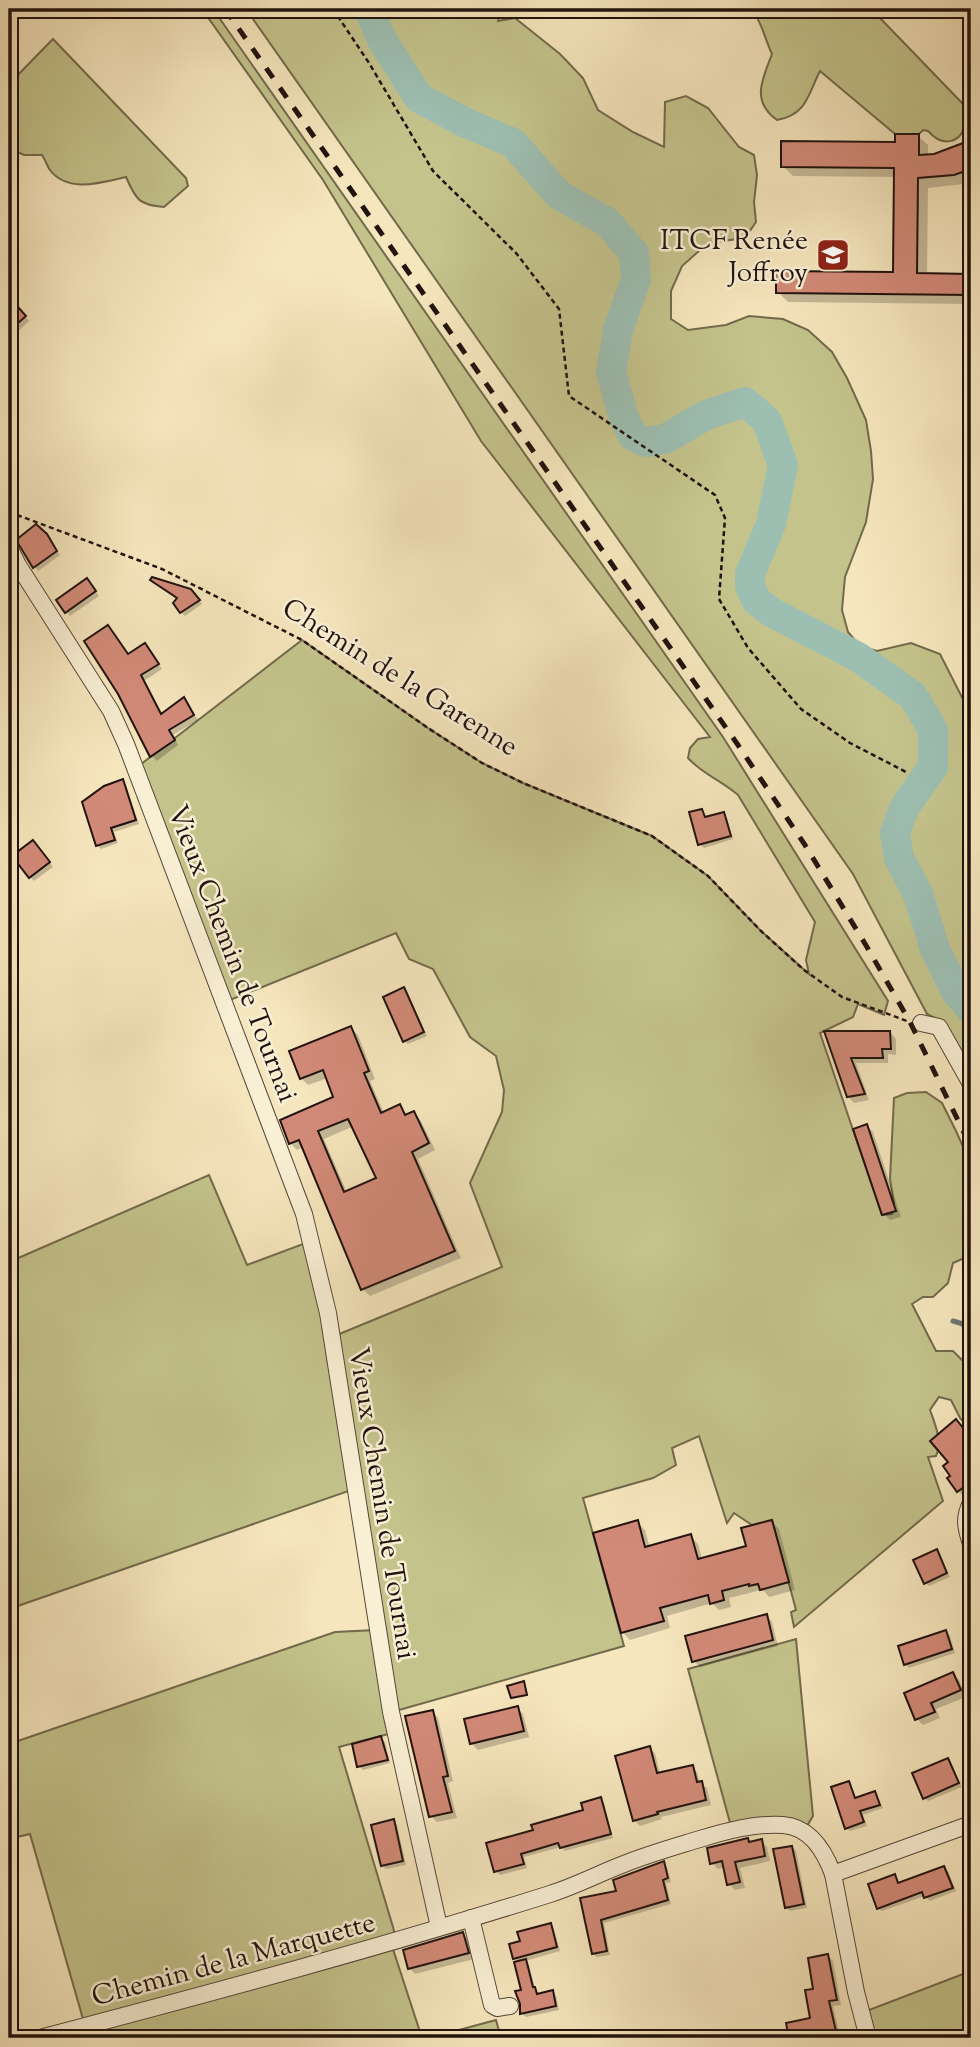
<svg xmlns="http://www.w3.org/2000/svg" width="980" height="2047" viewBox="0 0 980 2047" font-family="'Sorts Mill Goudy',serif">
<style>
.green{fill:#c4c38c;stroke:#726a4c;stroke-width:2}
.shadow{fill:#0003;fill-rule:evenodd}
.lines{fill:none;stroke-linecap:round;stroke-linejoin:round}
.stream{stroke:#6b7a70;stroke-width:5}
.river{stroke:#9dbfb2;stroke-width:30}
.building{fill:#d28a78;stroke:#21120d;stroke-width:2;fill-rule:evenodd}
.minor-casing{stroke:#564739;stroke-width:18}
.path{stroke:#21120d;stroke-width:2.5;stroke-dasharray:5 3.5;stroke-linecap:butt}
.minor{stroke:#f9efd4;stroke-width:16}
.rail{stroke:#21120d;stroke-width:5;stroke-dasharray:12 12;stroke-linecap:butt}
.labels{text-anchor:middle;stroke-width:5;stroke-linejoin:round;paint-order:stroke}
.poi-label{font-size:28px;fill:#21120d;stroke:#f9efd4;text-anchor:end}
.street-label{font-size:28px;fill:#21120d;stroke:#f9efd4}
</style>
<rect width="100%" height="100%" fill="#f6e6bd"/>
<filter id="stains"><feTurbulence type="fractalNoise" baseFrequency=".00286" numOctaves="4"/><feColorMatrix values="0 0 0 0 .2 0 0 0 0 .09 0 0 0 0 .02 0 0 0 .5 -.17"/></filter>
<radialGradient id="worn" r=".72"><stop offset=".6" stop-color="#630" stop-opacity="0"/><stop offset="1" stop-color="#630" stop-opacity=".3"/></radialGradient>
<g class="green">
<path d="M202,9H213L723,737L888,1001L884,1015L858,1004L853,1017L820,1033L882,1215L892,1214L894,1203L890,1179L894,1098L907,1093L926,1092L942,1103L956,1131L971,1165V1255L953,1263L948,1283L933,1297H923L912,1304L936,1351H953L971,1369V1430L960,1418L951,1400L939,1397L930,1410C935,1424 943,1442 936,1456L928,1457L943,1501L794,1627L791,1612L796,1610L772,1520L752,1525L734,1513L727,1523L699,1436L672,1448L676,1465L653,1478L583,1498L624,1646L392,1712L396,1732L339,1747L393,1927L396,1940L391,1943L422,2038H40L85,2026L30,1834L9,1839V1744L335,1632L376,1630L354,1489L9,1609V1262L209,1175L247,1265L311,1241L332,1337L502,1267L470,1183L502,1112L504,1090L496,1056L470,1037L433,969L409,959L396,933L225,1002L136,768L302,640L428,728L482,763L523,783L652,836L708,876L761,931L809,974L806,960L815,922L738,795C722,781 701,773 688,758L690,748L698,739L710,737L481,441L323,180Z"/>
<path d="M246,9H501L498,21L515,18L560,54L583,78L598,110L633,132L664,147L665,102L686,96L708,108L739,147L754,155L757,175L754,202L756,222L745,238L708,243L682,266L671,291V319L688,330L726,325L749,316L783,319L808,330L832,352L847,378L866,420L871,451L873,479L866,522L845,577L842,610L848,632L860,646L877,651L911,643L940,654L971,715V1081L941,1021L927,1014L853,874Z"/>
<path d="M752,9H864L881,19L964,105C965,111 967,117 966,122C961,145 942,147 928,131L923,130L919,134H895L820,71C808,94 807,115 777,120C750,101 763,78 772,54C764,37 763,25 752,9Z"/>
<path d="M53,39L186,178L188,186L164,207C139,205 136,200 126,177C103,182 68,194 50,170C47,166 45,159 42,155H24L9,148V84Z"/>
<path d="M796,1639L813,1816L804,1831L732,1830L688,1669Z"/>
<path d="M971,1971V2038H868L861,2013Z"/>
<path d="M496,2020L501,2038H429Z"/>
</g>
<g class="shadow">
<path d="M918,136L928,145V156L963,147L971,141V181L964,184L928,188L927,275L971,276V304L788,302L778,292L894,274L895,177L793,176L783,166L896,144Z"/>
<path d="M9,299L29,321L15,334L9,328Z"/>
<path d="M9,387L19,398L9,408Z"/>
<path d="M19,540H50L60,555L38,571Z"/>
<path d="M90,584L99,596L70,616L58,600Z"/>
<path d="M195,595L202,604L185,616L181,612Z"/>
<path d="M145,645L162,669L144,681L163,715L184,700L198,720L173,735L178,745L157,761L152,756L120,693L129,656Z"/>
<path d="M123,781L126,785L139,824L114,832L118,843L101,849L97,845Z"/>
<path d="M702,811L707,819L723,814L727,818L733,839L704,848L700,844Z"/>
<path d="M37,846L53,867L34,881L30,877Z"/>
<path d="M404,989L408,993L427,1036L408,1044L404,1041Z"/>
<path d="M351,1028L358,1035L375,1079L370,1081L384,1113L400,1106L408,1116L414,1113L421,1121L435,1150L418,1159L461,1258L370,1296L363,1289L304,1147L297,1150L290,1143L336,1098L328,1078L308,1085L301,1078ZM354,1126L378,1179L347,1193L324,1139Z"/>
<path d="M826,1032H890L896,1039V1055L888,1054V1063H856L869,1100L854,1103L848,1096Z"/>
<path d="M867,1126L873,1132L901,1217L890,1220L884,1214Z"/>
<path d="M954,1423L971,1442V1488L962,1495L949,1478L952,1476L950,1462Z"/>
<path d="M637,1522L645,1530L650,1548L690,1536L698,1544L702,1559L748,1547L772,1522L779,1529L795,1590L769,1597L764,1591H757L729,1598L731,1607L719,1610L712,1603L667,1616L670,1628L630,1640L622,1632Z"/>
<path d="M936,1551L950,1577L929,1586L925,1582Z"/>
<path d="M766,1616L772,1622L778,1646L700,1667L694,1661Z"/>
<path d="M946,1632L950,1636L955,1653L909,1668L905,1664Z"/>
<path d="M953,1674L959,1680L966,1697L936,1709L940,1718L923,1725L917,1719Z"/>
<path d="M517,1708L523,1714L529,1737L478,1750L472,1744Z"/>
<path d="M432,1711L438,1718L453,1781L448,1783L457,1818L437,1822L431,1816Z"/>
<path d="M381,1738L385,1742L390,1763L363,1770L359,1766Z"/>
<path d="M649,1748L655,1753L660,1774L692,1767L697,1772L700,1783L707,1788L711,1805L661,1817L662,1819L640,1826L634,1820Z"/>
<path d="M948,1760L962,1787L928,1801L924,1798Z"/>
<path d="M849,1783L857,1799L875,1793L883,1808L863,1815L867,1826L850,1831L846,1828Z"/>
<path d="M600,1799L604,1803L613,1838L565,1851L561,1847L524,1857L527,1868L500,1875L496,1871L535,1832L585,1811Z"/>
<path d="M393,1821L397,1825L406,1865L386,1869L382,1865Z"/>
<path d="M747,1840L751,1843L761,1841L767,1847L770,1861L740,1868L745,1888L735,1890L729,1884L725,1867L718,1869L712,1863Z"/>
<path d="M792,1847L796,1851L807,1908L790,1911L786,1907Z"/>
<path d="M663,1863L667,1867L671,1882L666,1883L671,1904L604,1923L610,1955L597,1957L593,1954L582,1899L618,1892Z"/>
<path d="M944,1868L948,1871L956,1891L930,1901L925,1896L882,1911L878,1908L895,1876L900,1884Z"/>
<path d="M550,1925L554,1929L560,1951L525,1961L529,1965L535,1989L539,1995L552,1992L556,1996L559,2010L526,2017L522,2014L523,1991L519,1963L515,1959L522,1943Z"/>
<path d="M463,1934L469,1940L474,1959L415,1974L409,1968Z"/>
<path d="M828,1956L833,1961L841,2005L833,2006L840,2036L830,2038H791L788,2025L812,2019L815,1990Z"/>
</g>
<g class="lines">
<path class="stream" d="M953,1321L963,1324L971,1340"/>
<path class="river" d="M369,9L382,40L419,98L464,122L513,143L559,195L607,222L634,253L636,279L618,330L611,372L624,418L633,436L646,442L665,439L706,415L745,402L767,421L783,465L771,524L750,574V586L756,600L771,612L858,657L913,696L933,730V767L904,808L895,833L899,858L918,894L935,949L956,992L971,1009"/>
</g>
<g class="building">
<path d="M895,134H919V155L934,154L971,140V169L954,175L918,178L917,273L971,274V295L776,293V271L893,272L894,168L781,167V141L895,142Z"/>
<path d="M9,297L26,316L9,331Z"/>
<path d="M36,524L47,534L57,551L33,568L16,540Z"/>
<path d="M152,577L191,589L200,600L180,613L173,603L177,598L150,580Z"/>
<path d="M87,578L96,591L65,613L56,600Z"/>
<path d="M108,625L128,654L145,643L159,664L141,675L161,714L184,697L194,715L169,730L175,740L150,757L118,694L84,641Z"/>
<path d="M123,779L136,820L111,828L115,840L96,846L82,802L104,786Z"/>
<path d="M702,809L705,817L724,812L731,836L698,845L689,812Z"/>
<path d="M33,840L50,862L29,878L12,856Z"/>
<path d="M404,987L424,1032L403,1042L383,997Z"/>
<path d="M351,1026L369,1071L364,1073L381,1113L400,1104L405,1115L414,1111L429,1143L412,1152L455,1251L361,1290L299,1140L289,1144L280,1120L333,1097L323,1070L300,1079L289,1051ZM348,1119L376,1178L344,1192L318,1131Z"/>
<path d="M824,1031H890L891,1049H882L883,1058H851L865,1094L847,1097Z"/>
<path d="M867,1124L896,1211L882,1215L853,1129Z"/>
<path d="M956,1419L971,1438V1482L957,1492L947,1478L950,1476L943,1466L948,1462L930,1441Z"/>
<path d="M638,1520L645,1547L691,1534L698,1559L746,1546L741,1528L772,1520L789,1582L760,1590L758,1584L749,1586V1584L722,1591L724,1600L710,1604L708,1595L660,1608L664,1621L621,1633L593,1533Z"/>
<path d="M937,1549L947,1573L924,1584L913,1560Z"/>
<path d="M767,1614L773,1640L692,1662L685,1636Z"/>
<path d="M946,1630L952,1649L904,1665L898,1646Z"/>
<path d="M953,1672L961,1690L931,1703L935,1712L915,1720L904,1693Z"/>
<path d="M524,1681L527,1695L511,1698L507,1686Z"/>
<path d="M518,1706L524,1731L470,1744L464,1719Z"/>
<path d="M433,1710L448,1776L443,1777L452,1812L429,1817L405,1716Z"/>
<path d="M381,1736L388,1760L357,1767L352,1744Z"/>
<path d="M650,1746L657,1773L693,1765L697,1782L702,1781L706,1800L657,1812L658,1814L633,1821L615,1756Z"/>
<path d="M948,1758L959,1783L923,1799L912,1773Z"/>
<path d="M849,1781L855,1798L875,1791L880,1805L860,1811L864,1822L845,1829L831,1787Z"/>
<path d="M601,1797L611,1834L560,1848L558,1843L521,1854L524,1864L494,1872L486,1843L533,1830L531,1825L583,1810L581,1803Z"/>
<path d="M394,1819L403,1861L381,1866L371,1825Z"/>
<path d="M748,1838L749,1842L762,1839L765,1856L735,1862L740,1882L727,1885L722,1861L710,1864L707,1848Z"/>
<path d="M792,1846L804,1904L785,1908L773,1849Z"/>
<path d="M664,1861L668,1878L663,1880L668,1900L601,1920L607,1951L592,1954L580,1898L616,1891L613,1880Z"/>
<path d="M944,1866L953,1888L924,1898L922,1892L877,1909L868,1884L895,1874L898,1883Z"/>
<path d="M551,1923L557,1947L513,1959L509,1944L520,1941L517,1932Z"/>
<path d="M463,1932L469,1953L408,1969L403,1950Z"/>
<path d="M828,1954L837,2000L829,2001L836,2031L814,2036V2038H789L786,2023L810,2018L805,1990L813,1989L808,1958Z"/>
<path d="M526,1959L533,1987H535L537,1994L553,1990L556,2006L520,2014V2004L515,1991L521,1990L514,1962Z"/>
</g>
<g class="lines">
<defs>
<g id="minor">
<path d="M9,547L18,565L111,711L126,744L304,1214L328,1313L391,1712L439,1927"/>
<path d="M921,1023L939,1027L971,1084"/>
<path d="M971,1503C963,1518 966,1529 971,1544"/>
<path d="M833,1874L971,1824"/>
<path d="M471,1918L492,2005L497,2008L510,2006"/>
<path d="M40,2038C211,1993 382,1947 550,1894C576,1886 600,1873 624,1864C649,1854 674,1847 700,1839C726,1831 755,1823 783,1825C810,1827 824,1850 833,1874L856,1992L868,2038"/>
</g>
</defs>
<use href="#minor" class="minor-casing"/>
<g class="path">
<path d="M333,9L369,63L433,171L516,253L559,309L569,396L715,495L725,518L719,599L748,648L801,709L850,743L908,773"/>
<path d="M9,512L162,569L225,601L302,640L428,728L482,763L523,783L652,836L708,876L761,931L804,970L842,997L907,1021"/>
</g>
<use href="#minor" class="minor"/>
<path class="rail" d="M225,9L738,745L805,845L867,947L910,1022L971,1147"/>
</g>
<defs>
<symbol id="school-square" viewBox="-11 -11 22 22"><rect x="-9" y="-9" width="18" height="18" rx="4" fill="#8f2418" stroke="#f9efd4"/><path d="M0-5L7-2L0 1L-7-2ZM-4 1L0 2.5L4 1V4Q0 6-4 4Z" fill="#fff"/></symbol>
</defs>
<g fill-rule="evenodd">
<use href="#school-square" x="814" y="236" width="38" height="38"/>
</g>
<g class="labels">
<g class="poi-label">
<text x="808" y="249">ITCF Renée<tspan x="808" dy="32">Joffroy</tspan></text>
</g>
<g class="street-label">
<text transform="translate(401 676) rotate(32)" y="10">Chemin de la Garenne</text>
<text transform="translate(234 953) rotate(69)" y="10">Vieux Chemin de Tournai</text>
<text transform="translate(384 1503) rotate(81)" y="10">Vieux Chemin de Tournai</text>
<text transform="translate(233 1958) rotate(-15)" y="10">Chemin de la Marquette</text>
</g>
</g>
<rect width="980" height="2047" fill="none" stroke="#f6e6bd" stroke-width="35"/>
<rect x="10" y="10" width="959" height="2026" fill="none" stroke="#21120d" stroke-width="3.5"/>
<rect x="18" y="18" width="945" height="2012" fill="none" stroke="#21120d" stroke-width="2"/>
<rect width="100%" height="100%" filter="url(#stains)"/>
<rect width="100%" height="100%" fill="url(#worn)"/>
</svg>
